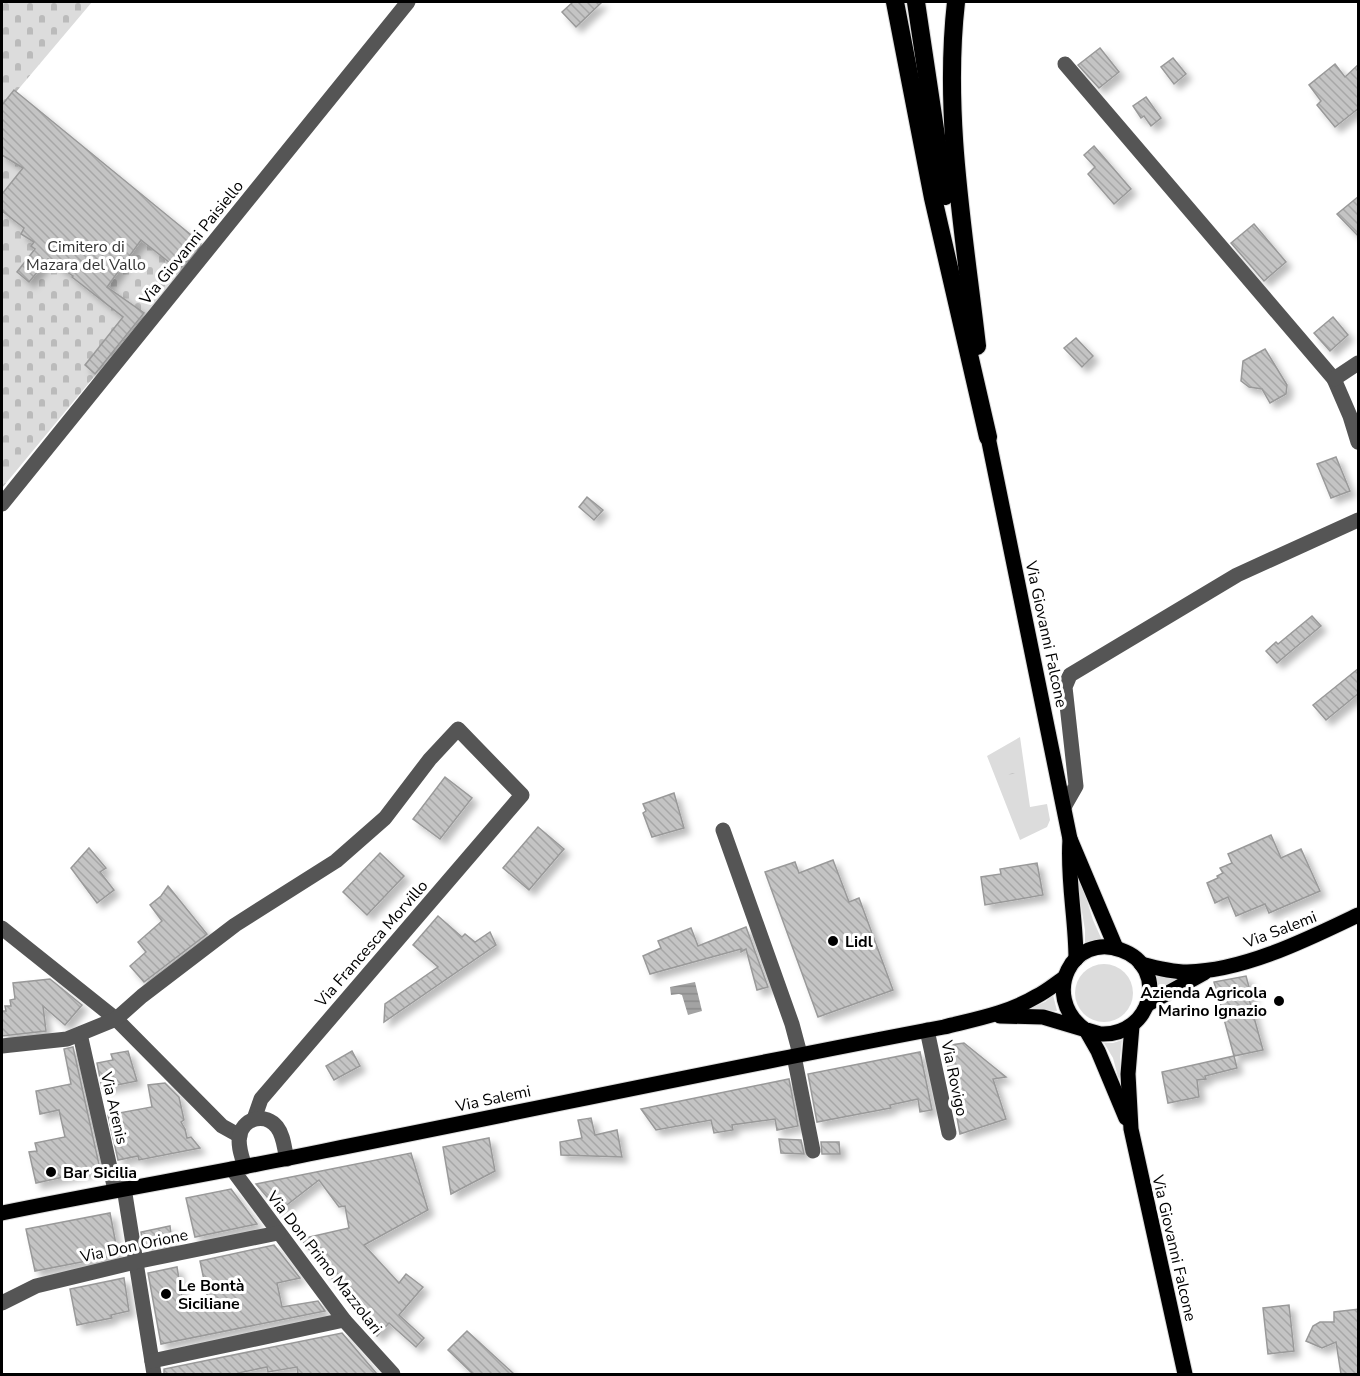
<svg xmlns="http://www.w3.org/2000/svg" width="1360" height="1376" viewBox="0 0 1360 1376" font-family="'Nunito Sans',sans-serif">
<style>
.grass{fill:#dcdcdc}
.cemetery{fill:url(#cemetery-stones)}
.park{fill:url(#park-crowns)}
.water{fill:url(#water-rules)}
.building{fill:url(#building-back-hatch);stroke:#999;stroke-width:1.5;filter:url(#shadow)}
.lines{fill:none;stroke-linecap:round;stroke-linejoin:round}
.major-casing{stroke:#dbdbdb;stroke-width:17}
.highway-casing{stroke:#dbdbdb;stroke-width:20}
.minor{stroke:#555;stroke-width:15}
.major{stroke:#000;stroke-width:15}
.highway{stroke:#000;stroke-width:18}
.poi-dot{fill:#000;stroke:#fff;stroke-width:2}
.labels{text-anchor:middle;stroke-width:6;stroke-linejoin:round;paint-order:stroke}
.street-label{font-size:16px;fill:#000;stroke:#fff}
.park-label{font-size:16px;fill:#333;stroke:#fff}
.poi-label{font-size:16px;font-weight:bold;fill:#000;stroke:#fff;text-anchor:start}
</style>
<defs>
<pattern id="cemetery-stones" width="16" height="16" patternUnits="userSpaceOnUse" patternTransform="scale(1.5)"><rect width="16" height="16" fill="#dcdcdc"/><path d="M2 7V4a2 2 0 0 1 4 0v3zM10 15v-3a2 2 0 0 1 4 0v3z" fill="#bbb"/></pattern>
<pattern id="park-crowns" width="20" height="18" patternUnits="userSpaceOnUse" patternTransform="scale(1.5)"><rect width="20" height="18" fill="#dcdcdc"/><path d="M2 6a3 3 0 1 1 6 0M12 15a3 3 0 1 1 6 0" fill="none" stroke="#bbb"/></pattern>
<pattern id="water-rules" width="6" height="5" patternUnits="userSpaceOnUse" patternTransform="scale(1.5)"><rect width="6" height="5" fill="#a3a3a3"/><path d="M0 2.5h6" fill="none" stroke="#8b8b8b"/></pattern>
<pattern id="building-back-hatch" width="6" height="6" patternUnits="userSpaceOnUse" patternTransform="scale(1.5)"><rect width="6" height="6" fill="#c4c4c4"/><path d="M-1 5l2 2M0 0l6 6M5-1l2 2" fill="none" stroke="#a7a7a7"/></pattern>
<filter id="shadow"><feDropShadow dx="5.5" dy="5.5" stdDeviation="3" flood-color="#0004"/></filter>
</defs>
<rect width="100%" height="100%" fill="#fff"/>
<g class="grass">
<path d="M1020,737L1030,807L1047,804L1050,820L1047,827L1020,840L987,756Z"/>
<path d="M1077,868L1093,920L1102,940L1085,943V930L1076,876Z"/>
<circle cx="1104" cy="993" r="29"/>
<path d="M1153,973L1178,979L1156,990Z"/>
<path d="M1053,995L1057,1011L1025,1010L1045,1002Z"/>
<path d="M1122,1040L1120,1058L1121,1080L1118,1077L1113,1058L1104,1043H1113Z"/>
</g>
<path class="cemetery" d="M2,2H92L16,92L203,245L2,488Z"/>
<path class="park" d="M1015,752L1019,773L1005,775L1002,754Z"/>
<path class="water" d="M695,982L702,1011L688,1015L682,995L679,994L671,995L670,987Z"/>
<g class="building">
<path d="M573,2H602L576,27L562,12Z"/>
<path d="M1100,48L1119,72L1099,88L1078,65Z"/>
<path d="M1173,58L1186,74L1174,84L1161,67Z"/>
<path d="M1335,64L1345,77L1359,64V108L1335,127L1317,105L1321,101L1309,85Z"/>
<path d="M14,90L201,243L179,270L141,240L107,287L144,313L95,374L85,365L123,317L72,277L73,276L48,259L29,282L17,272L35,249L31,246L34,242L21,234L24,228L2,211V194L23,168L2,155V105Z"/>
<path d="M1146,97L1161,118L1151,126L1144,116L1141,118L1133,106Z"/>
<path d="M1094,146L1131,189L1114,204L1088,174L1095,167L1084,155Z"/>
<path d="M1359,196V237L1337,214Z"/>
<path d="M1254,224L1286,262L1264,281L1231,243Z"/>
<path d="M1333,317L1348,335L1330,351L1314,333Z"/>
<path d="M1076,338L1093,356L1082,367L1064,348Z"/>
<path d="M1265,349L1287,385L1286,394L1270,403L1262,389L1249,387L1241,381L1243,361Z"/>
<path d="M1336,457L1350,491L1331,498L1317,464Z"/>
<path d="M587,497L603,510L594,520L579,507Z"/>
<path d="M1312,616L1321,626L1277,663L1266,651L1276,642L1278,644Z"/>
<path d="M1359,668V693L1326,720L1313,705Z"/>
<path d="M445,777L472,798L440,839L413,819Z"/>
<path d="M674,793L684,828L652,837L643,813L646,811L643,804Z"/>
<path d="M538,827L564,849L529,890L503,868Z"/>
<path d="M1271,835L1281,858L1301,849L1320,891L1269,913L1265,904L1236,916L1228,897L1215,903L1207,883L1218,878L1217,876L1223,873L1220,868L1232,863L1228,854Z"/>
<path d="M89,848L106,868L100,872L114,890L97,903L71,868Z"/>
<path d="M380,853L404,876L367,915L343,892Z"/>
<path d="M833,860L849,902L859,898L893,990L818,1017L765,872L795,862L799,873Z"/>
<path d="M1037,863L1043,895L985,905L981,877L1001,874L1000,869Z"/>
<path d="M168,886L207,934L144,982L130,966L146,952L138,942L162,921L150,905L161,896Z"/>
<path d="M438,916L462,937L465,934L475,942L490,932L496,945L384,1022L385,1004L438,967L413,945Z"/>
<path d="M746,927L768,987L757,990L746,949L741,952V949L650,974L643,956L661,948L658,941L691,928L698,946Z"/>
<path d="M1246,976L1252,998L1249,999L1263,1050L1234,1056L1214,982Z"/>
<path d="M50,979L82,1005L65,1025L43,1006L46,1031L2,1036V1011H6L5,1006H11L10,1000L15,999L13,983Z"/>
<path d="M964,1043L1006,1077L993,1079L1006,1119L960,1134L944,1046Z"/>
<path d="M73,1047L100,1169L36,1183L29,1152L37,1151L35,1143L65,1137L59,1110L40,1114L36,1091L71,1084L64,1049Z"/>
<path d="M128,1051L137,1081L102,1088L97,1063L113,1060L111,1054Z"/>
<path d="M352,1051L360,1066L334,1080L326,1066Z"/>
<path d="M920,1052L932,1110L920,1112L918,1099L890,1105L891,1108L817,1122L808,1074Z"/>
<path d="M1234,1056L1237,1068L1205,1076L1206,1079L1197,1080L1199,1097L1168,1103L1162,1072Z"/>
<path d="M789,1079L798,1126L777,1130L775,1119L732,1125L733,1130L714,1133L711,1120L656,1130L641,1109Z"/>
<path d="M165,1083L179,1097L184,1120L181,1122L185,1129L187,1138L191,1137L200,1148L139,1160L138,1156L118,1160L108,1115L152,1107L148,1085Z"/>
<path d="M591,1118L595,1135L617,1130L622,1157L561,1155L560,1142L582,1138L578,1120Z"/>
<path d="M489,1138L495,1171L451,1194L443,1147Z"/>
<path d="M779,1139L801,1140L804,1154L781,1153Z"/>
<path d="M821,1142H839L840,1154H822Z"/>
<path d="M411,1153L428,1210L364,1245L399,1283L406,1274L423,1287L399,1315L424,1338L416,1347L389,1323L377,1336L301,1239L349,1228L345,1206L339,1207L319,1180L279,1211L256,1184Z"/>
<path d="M231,1189L257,1224L195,1237L186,1198Z"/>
<path d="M110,1213L118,1255L35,1271L26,1229Z"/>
<path d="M170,1226L172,1242L144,1248L141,1232Z"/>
<path d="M274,1245L300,1278L277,1283L282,1307L318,1301L325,1311L161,1344L148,1273L177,1267L184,1309L209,1304L200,1261Z"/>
<path d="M124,1278L129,1311L111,1315L112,1318L77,1325L70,1289Z"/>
<path d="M1289,1305L1294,1351L1268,1354L1263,1308Z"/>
<path d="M1359,1309V1374H1341L1336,1342L1322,1348L1306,1341L1313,1326L1320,1322H1334V1312Z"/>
<path d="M467,1331L514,1374H473L448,1350Z"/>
<path d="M342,1333L377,1374H298L297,1367L268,1372L267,1367L238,1373V1374H164V1369Z"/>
</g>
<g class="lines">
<defs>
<g id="major">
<path d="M988,437L1070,839C1067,879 1076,919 1076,959"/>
<path d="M1070,839L1116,948"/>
<path d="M1141,964C1156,968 1172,972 1187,972C1244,971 1308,939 1358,915"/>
<path d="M1148,1004L1204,973"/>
<path d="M1000,1016L1043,1017L1100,1034C1152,1037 1170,967 1121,950C1073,932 1040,995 1084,1029"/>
<path d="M1132,1026L1128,1074L1131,1129L1185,1374"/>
<path d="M1086,1030L1098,1051L1126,1118"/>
<path d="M2,1213C109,1191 217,1173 324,1151C531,1110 737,1066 944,1027C976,1019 1009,1013 1037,996C1047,991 1055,984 1064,978"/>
</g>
<g id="highway">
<path d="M895,2L933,198L988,437"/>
<path d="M916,2L945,196"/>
<path d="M956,2C943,116 964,232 977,346"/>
</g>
</defs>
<use href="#major" class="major-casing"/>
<use href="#highway" class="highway-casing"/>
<g class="minor">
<path d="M1065,64L1334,379L1350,416L1358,442"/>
<path d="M1334,379L1358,363"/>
<path d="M2,504L408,2"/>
<path d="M1064,807L1076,786L1065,687L1070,675L1237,575L1358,520"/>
<path d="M723,830L792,1024L800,1054"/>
<path d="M2,928L116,1019L222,1126L240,1136"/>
<path d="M927,1030L949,1133"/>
<path d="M80,1034L115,1190"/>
<path d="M2,1046L67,1039L116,1019L142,996L235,925L336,861L385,818L430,759L458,729L522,795L261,1099L254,1119"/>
<path d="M794,1056L813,1151"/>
<path d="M245,1167C242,1157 237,1145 240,1134C245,1117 266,1113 277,1127C284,1136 284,1148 287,1159"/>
<path d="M232,1169L344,1320L393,1374"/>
<path d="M124,1188L154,1374"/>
<path d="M2,1303L36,1286L135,1262L278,1233"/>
<path d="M152,1361L344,1320"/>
</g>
<use href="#major" class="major"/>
<use href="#highway" class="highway"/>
</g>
<g class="poi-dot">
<circle cx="833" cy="941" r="6"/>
<circle cx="1279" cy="1001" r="6"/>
<circle cx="51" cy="1172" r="6"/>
<circle cx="166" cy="1294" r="6"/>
</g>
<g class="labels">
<g class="street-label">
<text transform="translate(191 242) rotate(-51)" y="6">Via Giovanni Paisiello</text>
<text transform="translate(1047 634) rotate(78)" y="6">Via Giovanni Falcone</text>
<text transform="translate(1280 929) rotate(-21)" y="6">Via Salemi</text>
<text transform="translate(371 943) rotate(-49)" y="6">Via Francesca Morvillo</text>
<text transform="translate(955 1078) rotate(78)" y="6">Via Rovigo</text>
<text transform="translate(493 1098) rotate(-12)" y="6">Via Salemi</text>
<text transform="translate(115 1108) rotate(77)" y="6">Via Arenis</text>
<text transform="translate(134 1245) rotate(-12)" y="6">Via Don Orione</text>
<text transform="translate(1175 1248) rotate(77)" y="6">Via Giovanni Falcone</text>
<text transform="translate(325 1262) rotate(52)" y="6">Via Don Primo Mazzolari</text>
</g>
<g class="park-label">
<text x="86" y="252">Cimitero di<tspan x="86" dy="18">Mazara del Vallo</tspan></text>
</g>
<g class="poi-label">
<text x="845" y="947">Lidl</text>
<text x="1267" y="998" text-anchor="end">Azienda Agricola<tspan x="1267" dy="18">Marino Ignazio</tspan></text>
<text x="63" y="1178">Bar Sicilia</text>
<text x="178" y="1291">Le Bontà<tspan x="178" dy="18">Siciliane</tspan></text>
</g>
</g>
<rect width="1360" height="1376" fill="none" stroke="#000000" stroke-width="6"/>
</svg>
